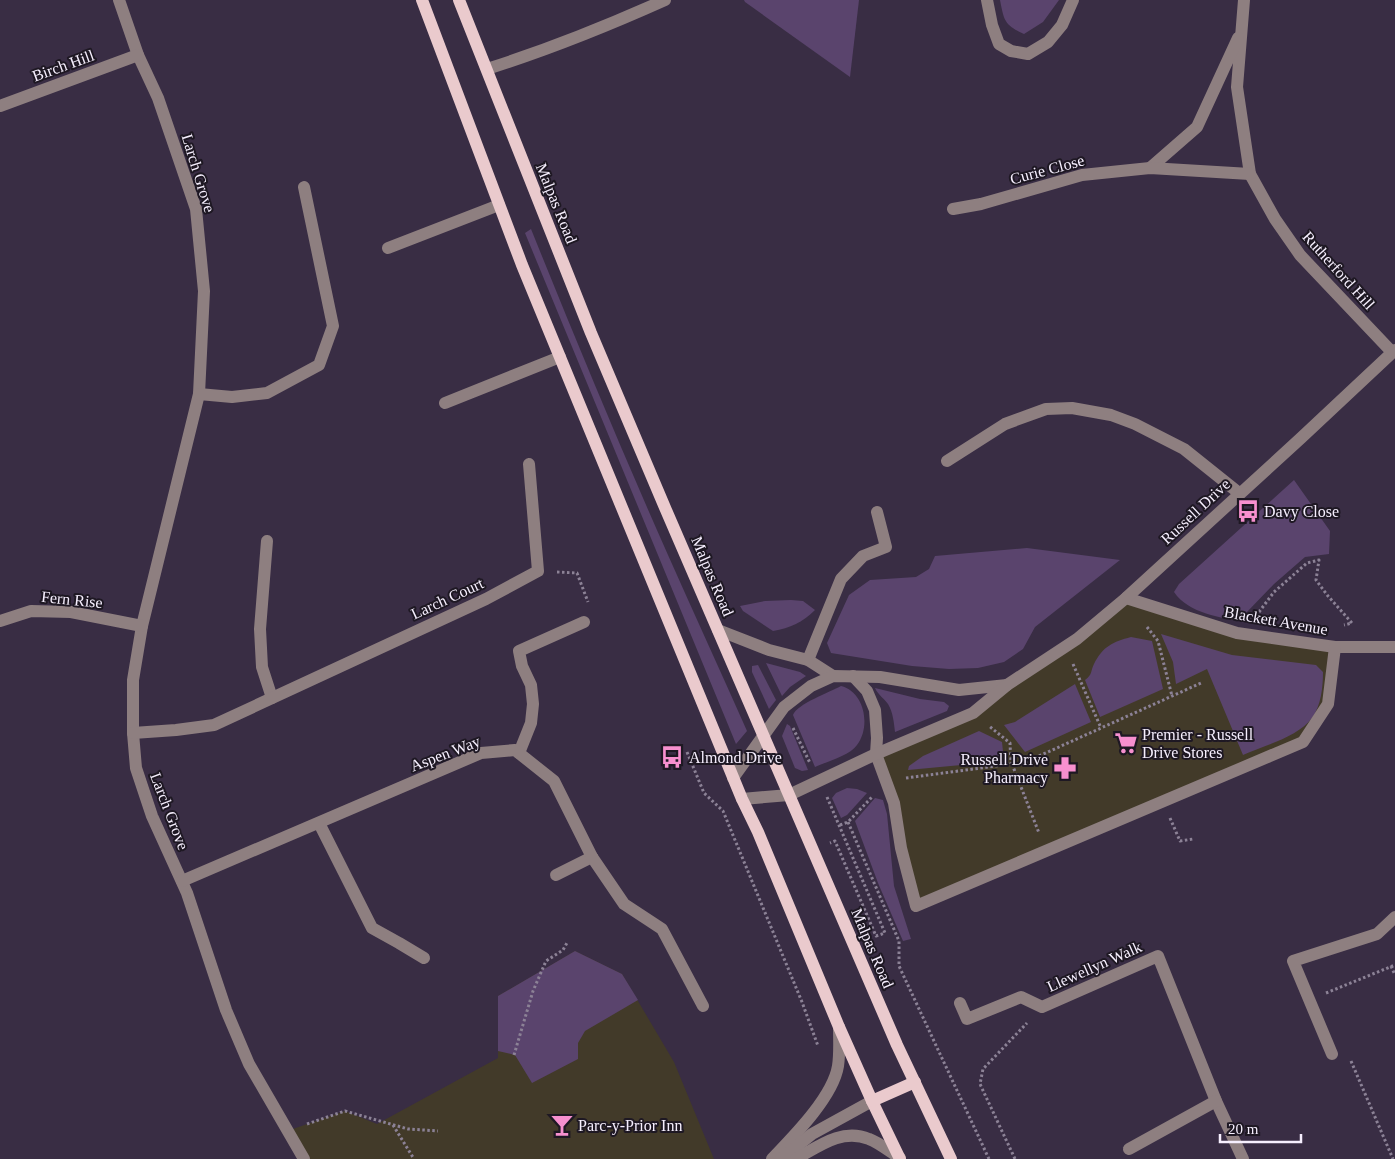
<svg xmlns="http://www.w3.org/2000/svg" width="1395" height="1159" viewBox="0 0 1395 1159" font-family="'Times New Roman',serif">
<style>
.commercial{fill:#423a29}
.green{fill:#5a446d}
.lines{fill:none;stroke-linecap:round;stroke-linejoin:round}
.path{stroke:#8c8296;stroke-width:3;stroke-dasharray:2.5 2.5;stroke-linecap:butt}
.minor{stroke:#8e7f80;stroke-width:12}
.major{stroke:#eacacd;stroke-width:12}
.labels{text-anchor:middle;stroke-width:4;stroke-linejoin:round;paint-order:stroke}
.street-label{font-size:16px;fill:#f6effe;stroke:#1e1823}
.poi-label{font-size:16px;fill:#f6effe;stroke:#1e1823;text-anchor:start}
</style>
<rect width="100%" height="100%" fill="#392d44"/>
<g class="commercial">
<path d="M1126,598L1237,633L1335,647L1328,704L1303,742L916,906L876,754L973,713Z"/>
<path d="M575,951L622,974L674,1062L714,1159H304L287,1131L345,1111L377,1124L498,1058V996Z"/>
</g>
<g class="green">
<path d="M744,0H859L850,77L745,2Z"/>
<path d="M1000,0H1059L1043,22L1024,34C1004,25 1004,20 1000,0Z"/>
<path d="M531,229C575,338 620,447 668,555C694,614 721,672 747,731L736,744L525,233Z"/>
<path d="M1294,480L1330,531L1329,554L1305,557L1274,584L1246,613L1245,623C1221,617 1189,614 1174,592L1179,584Z"/>
<path d="M1027,548L1120,560L1035,627L1023,649L1004,662L978,668L949,669L912,666L831,653L827,643L849,595L870,580L916,577L929,569L935,556Z"/>
<path d="M791,600L803,601L815,610C803,622 790,628 773,631L743,611L740,606L765,601Z"/>
<path d="M1161,634L1232,655L1316,665L1323,672C1323,687 1321,706 1312,718C1298,737 1263,746 1243,755L1207,669L1176,684L1173,662Z"/>
<path d="M1131,637L1152,641L1163,689L1100,717L1085,680C1093,674 1090,672 1094,664C1103,646 1113,642 1131,637Z"/>
<path d="M766,663L800,672L806,676L790,687L782,696Z"/>
<path d="M758,665L776,700L769,709L752,672V666Z"/>
<path d="M1075,684L1091,722L1025,752L1004,725L1015,722Z"/>
<path d="M841,686C865,692 871,727 857,745C849,756 828,761 815,767L793,715C797,704 830,692 841,686Z"/>
<path d="M875,688L920,699L944,702L949,706L947,711L895,732C894,723 893,712 888,704C884,698 878,695 875,688Z"/>
<path d="M787,724L790,726L808,770L802,771L795,768L782,736Z"/>
<path d="M979,731L1002,742L1004,761L908,770L909,766L923,756Z"/>
<path d="M847,788L857,789L867,793L847,815L841,818L832,798L836,793Z"/>
<path d="M875,798L883,800L887,814L894,886L911,939L903,941L878,883L855,821Z"/>
<path d="M575,951L622,974L638,1000L585,1031L578,1043V1059L532,1083L515,1055L498,1051V996Z"/>
</g>
<g class="lines">
<g class="path">
<path d="M557,572L577,573L588,602"/>
<path d="M1256,616L1274,592L1307,563L1319,560L1316,580L1328,596L1352,623L1344,625"/>
<path d="M1147,627L1158,641L1172,696"/>
<path d="M1073,664L1101,728"/>
<path d="M793,728L810,763"/>
<path d="M687,752L704,793L723,811L802,1002L818,1046"/>
<path d="M1011,764L1019,765L1201,683"/>
<path d="M1012,764L1039,833"/>
<path d="M906,778L1011,764L1010,743L989,726"/>
<path d="M827,797L885,933L876,936L835,841L830,843"/>
<path d="M1170,818L1180,841L1193,839"/>
<path d="M848,822L899,941V966L989,1159"/>
<path d="M840,825L848,822L872,797"/>
<path d="M1391,966L1395,975"/>
<path d="M1326,993L1395,965"/>
<path d="M514,1055L533,991L546,961L563,950L568,941"/>
<path d="M1351,1061L1393,1159"/>
<path d="M307,1124L345,1111L408,1129L438,1131"/>
<path d="M393,1125L414,1159"/>
<path d="M1015,1159L980,1084L983,1069L1027,1023"/>
</g>
<g class="minor">
<path d="M119,0L138,55L158,98L196,209L204,291L199,394L142,626L133,680V733L136,768L152,816L187,893L226,1010L249,1064L304,1159"/>
<path d="M987,0L992,25L999,44L1011,51L1028,54L1048,42L1062,25L1073,0"/>
<path d="M1244,0L1237,87L1250,174L1275,219L1300,255L1392,352"/>
<path d="M487,69C547,50 607,26 665,0"/>
<path d="M0,106L138,55"/>
<path d="M1150,168L1197,127L1238,38"/>
<path d="M953,209L981,204L1082,175L1150,168L1250,174"/>
<path d="M388,248L499,205"/>
<path d="M199,394L232,397L267,393L319,365L333,326L304,187"/>
<path d="M445,403L560,357"/>
<path d="M947,461L1005,424L1046,409L1072,408L1111,415L1135,424L1184,449L1239,493"/>
<path d="M267,541L260,629L262,667L272,698"/>
<path d="M1126,598L1237,633L1335,647H1395"/>
<path d="M0,621L31,611L71,612L142,626"/>
<path d="M718,630L769,650L808,660L833,676"/>
<path d="M808,660L841,579L863,556L886,547L877,512"/>
<path d="M853,676L867,691L875,710L877,738L876,754L894,803L901,848L916,906L1303,742L1328,704L1335,647"/>
<path d="M133,733L176,730L214,725L486,599L538,571L529,464"/>
<path d="M519,753L531,723L533,704L531,685L522,666L519,651L584,622"/>
<path d="M733,778L784,707L811,686L833,676L880,677L959,690L1007,685"/>
<path d="M742,799L789,795L876,754L973,713L1007,685L1077,639L1126,598L1301,438L1395,350"/>
<path d="M319,823L372,928L399,943L424,958"/>
<path d="M556,875L592,857"/>
<path d="M182,881L481,753L515,750L554,781L592,857L624,904L662,929L703,1006"/>
<path d="M960,1003L967,1019L1021,997L1042,1007L1158,956L1216,1101L1243,1159"/>
<path d="M1332,1054L1293,961L1377,934L1395,917"/>
<path d="M1129,1149L1216,1101"/>
<path d="M772,1159C793,1137 833,1097 838,1066C840,1053 839,1040 839,1027"/>
<path d="M781,1159L812,1134L872,1101"/>
<path d="M796,1159C819,1146 842,1128 869,1139C880,1143 890,1152 900,1158"/>
</g>
<g class="major">
<path d="M422,0L522,265L742,799L758,832L839,1027L872,1101L900,1159"/>
<path d="M459,0L591,333L666,510L897,1045L951,1159"/>
<path d="M872,1101L915,1082"/>
</g>
</g>
<defs>
<symbol id="bus-bare" viewBox="-9 -9 18 18"><path d="M-5-6H5V4H4V6H2V4H-2V6H-4V4H-5ZM-3.5-4V0h7V-4ZM-3.5 1.2v1.5H-2V1.2ZM2 1.2v1.5H3.5V1.2Z" fill="#f790cf" stroke="#1e1823" stroke-width="2.5" paint-order="stroke"/></symbol>
<symbol id="supermarket-bare" viewBox="-9 -9 18 18"><path d="M-6-5.5h2.5l.6 2H6L4.5 2H-2.5L-4.4-4H-6ZM-1.5 3.2a1.3 1.3 0 1 0 .1 0ZM3 3.2a1.3 1.3 0 1 0 .1 0Z" fill="#f790cf" stroke="#1e1823" stroke-width="2.5" paint-order="stroke"/></symbol>
<symbol id="pharmacy-bare" viewBox="-9 -9 18 18"><path d="M-2-6h4v4h4v4h-4v4h-4v-4h-4v-4h4Z" fill="#f790cf" stroke="#1e1823" stroke-width="2.5" paint-order="stroke"/></symbol>
<symbol id="bar-bare" viewBox="-9 -9 18 18"><path d="M-6-5H6L.8 .8V4.5H3.5V6h-7V4.5H-.8V.8Z" fill="#f790cf" stroke="#1e1823" stroke-width="2.5" paint-order="stroke"/></symbol>
</defs>
<g fill-rule="evenodd">
<use href="#bus-bare" x="1232" y="495" width="32" height="32"/>
<use href="#supermarket-bare" x="1110" y="727" width="32" height="32"/>
<use href="#bus-bare" x="656" y="741" width="32" height="32"/>
<use href="#pharmacy-bare" x="1049" y="752" width="32" height="32"/>
<use href="#bar-bare" x="546" y="1109" width="32" height="32"/>
</g>
<g class="labels">
<g class="street-label">
<text transform="translate(63 65) rotate(-20)" y="6">Birch Hill</text>
<text transform="translate(1047 169) rotate(-15)" y="6">Curie Close</text>
<text transform="translate(199 173) rotate(73)" y="6">Larch Grove</text>
<text transform="translate(557 203) rotate(68)" y="6">Malpas Road</text>
<text transform="translate(1339 270) rotate(48)" y="6">Rutherford Hill</text>
<text transform="translate(1195 511) rotate(-43)" y="6">Russell Drive</text>
<text transform="translate(713 576) rotate(67)" y="6">Malpas Road</text>
<text transform="translate(447 598) rotate(-25)" y="6">Larch Court</text>
<text transform="translate(72 599) rotate(6)" y="6">Fern Rise</text>
<text transform="translate(1276 620) rotate(10)" y="6">Blackett Avenue</text>
<text transform="translate(445 753) rotate(-21)" y="6">Aspen Way</text>
<text transform="translate(170 811) rotate(69)" y="6">Larch Grove</text>
<text transform="translate(873 948) rotate(67)" y="6">Malpas Road</text>
<text transform="translate(1094 966) rotate(-24)" y="6">Llewellyn Walk</text>
</g>
<g class="poi-label">
<text x="1264" y="517">Davy Close</text>
<text x="1142" y="740">Premier - Russell<tspan x="1142" dy="18">Drive Stores</tspan></text>
<text x="689" y="763">Almond Drive</text>
<text x="1048" y="765" text-anchor="end">Russell Drive<tspan x="1048" dy="18">Pharmacy</tspan></text>
<text x="578" y="1131">Parc-y-Prior Inn</text>
</g>
</g>
<path d="M1220 1134v8h81v-8" fill="none" stroke="#f6effe" stroke-width="2.5"/>
<text x="1228" y="1134" font-size="15" fill="#f6effe" stroke="#1e1823" stroke-width="4" paint-order="stroke">20 m</text>
</svg>
